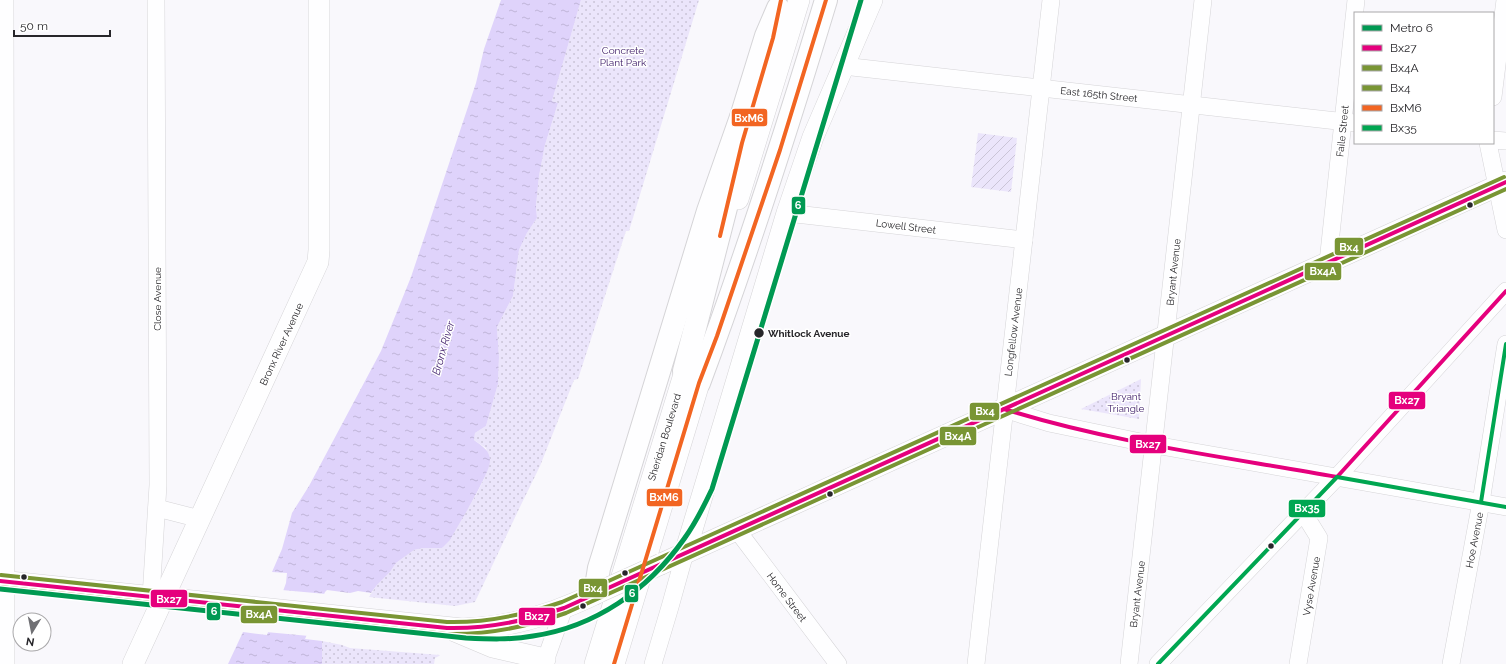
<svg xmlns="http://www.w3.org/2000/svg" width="1506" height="664" viewBox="0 0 1506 664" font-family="Raleway,sans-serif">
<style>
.park{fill:url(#park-dots)}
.garden{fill:url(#garden-furrows)}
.water{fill:url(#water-ripples)}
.pier{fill:#f9f8fc}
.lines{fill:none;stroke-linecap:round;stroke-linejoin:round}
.minor-casing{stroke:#d5d4d7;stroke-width:18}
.major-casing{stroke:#d5d4d7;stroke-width:22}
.highway-casing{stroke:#d5d4d7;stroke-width:24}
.minor{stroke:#fefeff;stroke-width:17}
.major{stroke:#fefeff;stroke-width:21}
.highway{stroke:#fefeff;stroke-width:22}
.major-bridge-casing{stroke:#d5d4d7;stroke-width:22;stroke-linecap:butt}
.major-bridge{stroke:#fefeff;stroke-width:21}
.bus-1-casing{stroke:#fff;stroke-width:7}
.bus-2-casing{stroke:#fff;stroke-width:7}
.bus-3-casing{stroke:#fff;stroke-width:7}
.bus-4-casing{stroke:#fff;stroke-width:7}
.bus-5-casing{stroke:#fff;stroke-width:7}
.bus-1{stroke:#e5007d;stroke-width:4}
.bus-2{stroke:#799534;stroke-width:4}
.bus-3{stroke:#799534;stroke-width:4}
.bus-4{stroke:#f26522;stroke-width:4}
.bus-5{stroke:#00a651;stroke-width:4}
.metro-1-casing{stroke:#fff;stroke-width:8}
.metro-1{stroke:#009952;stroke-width:5}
.bus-dot{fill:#27262a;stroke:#fff;stroke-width:1.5}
.labels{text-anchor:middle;stroke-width:3;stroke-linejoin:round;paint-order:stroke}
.park-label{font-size:10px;fill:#3a1865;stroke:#fff}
.street-label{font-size:10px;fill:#27262a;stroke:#fff}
.stop-label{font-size:10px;font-weight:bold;fill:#27262a;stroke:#fff;text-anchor:start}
.water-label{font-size:11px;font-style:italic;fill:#401f6c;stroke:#fff}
.line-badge{stroke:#fff;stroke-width:1.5}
.badge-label{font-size:11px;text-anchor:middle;font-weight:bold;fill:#fff}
</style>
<defs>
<pattern id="park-dots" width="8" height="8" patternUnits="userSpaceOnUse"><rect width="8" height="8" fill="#ebe5fb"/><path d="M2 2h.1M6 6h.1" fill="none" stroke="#cac4d7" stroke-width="1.8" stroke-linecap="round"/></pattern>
<pattern id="garden-furrows" width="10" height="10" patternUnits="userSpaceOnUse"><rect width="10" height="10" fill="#ebe5fb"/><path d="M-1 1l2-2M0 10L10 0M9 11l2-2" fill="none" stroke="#cac4d7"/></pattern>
<pattern id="water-ripples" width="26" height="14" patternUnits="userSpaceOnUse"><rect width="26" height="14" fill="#dfd3fb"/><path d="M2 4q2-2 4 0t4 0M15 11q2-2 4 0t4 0" fill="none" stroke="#bfb5d7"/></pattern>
</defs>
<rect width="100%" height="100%" fill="#f9f8fc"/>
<g class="park">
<path d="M581,0H699L629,231H626L578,379L574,380L540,466L518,511L475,602L455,606L369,597L377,585L390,572L396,563L414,550L423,548H442L476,495L484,479L490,462L486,448L474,440L475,433L486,426L498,384L499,357L497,327L513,296L519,250L527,233L537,218L536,206L539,176L545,145L558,103L552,101Z"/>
<path d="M1141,379L1139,419L1081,409Z"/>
<path d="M322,641L342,645L350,648L440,655L439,656L435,658L434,664H322Z"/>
</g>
<path class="garden" d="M978,133L1017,138L1011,192L971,187Z"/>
<path class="water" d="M501,0H581L552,101L558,103L545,145L539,176L536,206L537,218L527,233L519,250L513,296L497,327L499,357L498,384L486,426L475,433L474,440C482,446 490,450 490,461C490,474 458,525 450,540L442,548H423L414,550L396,563L390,572L377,585L371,593L358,591L350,593L327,590L325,592L305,639L322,641V664H228L243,632L267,635L286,583L287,573L272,572L282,549L292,513L309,486L381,351L411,277L476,83L484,49Z"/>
<path class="pier" d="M282,590L326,594L309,636L266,632Z"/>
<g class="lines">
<defs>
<g id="minor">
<path d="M5,0L6,664"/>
<path d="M843,66L1355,123"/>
<path d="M1493,97L1505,0"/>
<path d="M1493,140L1506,141"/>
<path d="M1488,143L1506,230"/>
<path d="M787,213L1024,240"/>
<path d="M1328,262L1356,0"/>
<path d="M1004,409L1049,423L1155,445L1506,507"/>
<path d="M157,508L200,519"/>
<path d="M737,530L838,664"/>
<path d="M151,597L158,485L156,0"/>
<path d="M544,664L564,608"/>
<path d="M653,664L670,607L685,553"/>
<path d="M976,664L1051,0"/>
<path d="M1129,664L1203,0"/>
<path d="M1158,664L1337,477L1506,291"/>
<path d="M1298,664L1319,538L1303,512"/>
<path d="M1451,664L1481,502L1506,344"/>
</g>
<g id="major">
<path d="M738,199L799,0"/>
<path d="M685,553L787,213L813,137L872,0"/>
<path d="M661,564L1506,182"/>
<path d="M0,581L462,629C509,628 557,613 599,592"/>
<path d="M455,631L493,647L545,659"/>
<path d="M133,664L318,262L319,250V0"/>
<path d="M595,664L690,355"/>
<path d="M614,664L699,383L703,366"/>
</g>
<g id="highway">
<path d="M684,371L737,165"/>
<path d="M699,383C746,257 787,129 826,0"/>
<path d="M595,593L599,568L604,552L708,211L741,117L766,36L778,8"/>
</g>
</defs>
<use href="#minor" class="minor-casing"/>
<use href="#major" class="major-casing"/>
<use href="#highway" class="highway-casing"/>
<use href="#minor" class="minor"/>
<use href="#major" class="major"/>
<use href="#highway" class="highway"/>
<defs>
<path id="major-bridge" d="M599,592L661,564"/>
</defs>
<use href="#major-bridge" class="major-bridge-casing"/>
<use href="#major-bridge" class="major-bridge"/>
<defs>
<g id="bus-1">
<path d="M1004,409C1112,443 1226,457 1337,477L1506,291"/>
<path d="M0,581L447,628C488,629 526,621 564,608L1506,182"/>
</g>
<path id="bus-2" d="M0,587L446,634C488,635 527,627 566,613L1506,189"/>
<path id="bus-3" d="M1,575L447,622C487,623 524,615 562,602L1504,177"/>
<g id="bus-4">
<path d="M720,236L742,143L773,38L781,0"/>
<path d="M614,664L699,383L717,336L780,150L826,0"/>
</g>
<g id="bus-5">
<path d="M1481,502L1506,344"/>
<path d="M1158,664L1337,477L1506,507"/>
</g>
</defs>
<use href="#bus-1" class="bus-1-casing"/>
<use href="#bus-2" class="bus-2-casing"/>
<use href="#bus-3" class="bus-3-casing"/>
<use href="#bus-4" class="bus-4-casing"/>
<use href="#bus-5" class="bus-5-casing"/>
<use href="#bus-1" class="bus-1"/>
<use href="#bus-2" class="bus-2"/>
<use href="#bus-3" class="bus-3"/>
<use href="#bus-4" class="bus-4"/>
<use href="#bus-5" class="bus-5"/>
<defs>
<path id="metro-1" d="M0,589L466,638C488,639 511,640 533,636C595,627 648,590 684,539C695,524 704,506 712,489L861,0"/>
</defs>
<use href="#metro-1" class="metro-1-casing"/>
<use href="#metro-1" class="metro-1"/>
</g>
<g class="bus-dot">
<circle cx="1470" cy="205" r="3.5"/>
<circle cx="759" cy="333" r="5.5"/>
<circle cx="1127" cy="360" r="3.5"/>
<circle cx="830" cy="494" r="3.5"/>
<circle cx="1271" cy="546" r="3.5"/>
<circle cx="625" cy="573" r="3.5"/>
<circle cx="24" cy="577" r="3.5"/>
<circle cx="583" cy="606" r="3.5"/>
</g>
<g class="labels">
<g class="park-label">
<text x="623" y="54">Concrete<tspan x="623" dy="12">Plant Park</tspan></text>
<text x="1126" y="400">Bryant<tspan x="1126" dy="12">Triangle</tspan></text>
</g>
<g class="street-label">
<text transform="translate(1099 94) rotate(6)" y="4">East 165th Street</text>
<text transform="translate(1342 131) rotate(-84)" y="4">Faile Street</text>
<text transform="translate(906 226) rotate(7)" y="4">Lowell Street</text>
<text transform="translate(1173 272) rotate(-84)" y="4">Bryant Avenue</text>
<text transform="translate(157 299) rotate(-90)" y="4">Close Avenue</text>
<text transform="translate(1013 332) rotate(-83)" y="4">Longfellow Avenue</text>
<text transform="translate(281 344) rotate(-65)" y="4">Bronx River Avenue</text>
<text transform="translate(664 437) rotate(-73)" y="4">Sheridan Boulevard</text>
<text transform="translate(1474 540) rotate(-79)" y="4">Hoe Avenue</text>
<text transform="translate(1311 586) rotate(-80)" y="4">Vyse Avenue</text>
<text transform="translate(1137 594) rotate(-83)" y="4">Bryant Avenue</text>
<text transform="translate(787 597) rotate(53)" y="4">Home Street</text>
</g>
<g class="stop-label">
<text x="768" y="337">Whitlock Avenue</text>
</g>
<g class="water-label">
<text transform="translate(443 348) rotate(-74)" y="4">Bronx River</text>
</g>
</g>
<g class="line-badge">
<rect x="731" y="108" width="37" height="19" rx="4" fill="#f26522"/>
<rect x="791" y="196" width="15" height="19" rx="4" fill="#009952"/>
<rect x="1334" y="237" width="30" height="19" rx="4" fill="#799534"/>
<rect x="1304" y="262" width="38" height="19" rx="4" fill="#799534"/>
<rect x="1388" y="391" width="38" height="19" rx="4" fill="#e5007d"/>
<rect x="969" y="402" width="31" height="19" rx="4" fill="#799534"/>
<rect x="939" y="426" width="38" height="20" rx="4" fill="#799534"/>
<rect x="1129" y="434" width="38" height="20" rx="4" fill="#e5007d"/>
<rect x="646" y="488" width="37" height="19" rx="4" fill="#f26522"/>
<rect x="1288" y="499" width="38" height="19" rx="4" fill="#00a651"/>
<rect x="578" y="578" width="30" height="20" rx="4" fill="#799534"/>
<rect x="624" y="584" width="15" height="19" rx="4" fill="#009952"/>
<rect x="150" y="589" width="38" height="19" rx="4" fill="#e5007d"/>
<rect x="206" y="602" width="15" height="19" rx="4" fill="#009952"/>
<rect x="240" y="605" width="38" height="19" rx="4" fill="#799534"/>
<rect x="518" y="607" width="38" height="19" rx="4" fill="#e5007d"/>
</g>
<g class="badge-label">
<text x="749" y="122">BxM6</text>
<text x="798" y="209">6</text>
<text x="1349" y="251">Bx4</text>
<text x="1323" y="275">Bx4A</text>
<text x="1407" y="404">Bx27</text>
<text x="985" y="415">Bx4</text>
<text x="958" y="440">Bx4A</text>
<text x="1148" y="448">Bx27</text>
<text x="664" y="501">BxM6</text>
<text x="1307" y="512">Bx35</text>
<text x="593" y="592">Bx4</text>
<text x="632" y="597">6</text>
<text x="169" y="603">Bx27</text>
<text x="214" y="615">6</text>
<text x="259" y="618">Bx4A</text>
<text x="537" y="620">Bx27</text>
</g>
<rect x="1354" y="12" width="140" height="132" fill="#ffffff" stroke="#a9a8aa"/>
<rect x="1362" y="25" width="20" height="6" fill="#009952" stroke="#a9a8aa"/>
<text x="1390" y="32" font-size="12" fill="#27262a">Metro 6</text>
<rect x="1362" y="45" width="20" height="6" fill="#e5007d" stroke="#a9a8aa"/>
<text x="1390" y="52" font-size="12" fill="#27262a">Bx27</text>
<rect x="1362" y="65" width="20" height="6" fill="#799534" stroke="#a9a8aa"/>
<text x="1390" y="72" font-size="12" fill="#27262a">Bx4A</text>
<rect x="1362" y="85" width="20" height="6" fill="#799534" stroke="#a9a8aa"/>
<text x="1390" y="92" font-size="12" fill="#27262a">Bx4</text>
<rect x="1362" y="105" width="20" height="6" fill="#f26522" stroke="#a9a8aa"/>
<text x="1390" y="112" font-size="12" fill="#27262a">BxM6</text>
<rect x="1362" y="125" width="20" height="6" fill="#00a651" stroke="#a9a8aa"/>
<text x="1390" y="132" font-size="12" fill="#27262a">Bx35</text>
<g transform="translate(32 632) rotate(190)"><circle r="19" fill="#ffffff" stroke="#a9a8aa"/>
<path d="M0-3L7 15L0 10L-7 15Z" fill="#707074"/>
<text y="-6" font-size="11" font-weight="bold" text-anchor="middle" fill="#27262a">N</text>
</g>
<path d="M14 30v6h96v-6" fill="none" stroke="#27262a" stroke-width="2"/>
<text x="20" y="30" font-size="12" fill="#27262a" stroke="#ffffff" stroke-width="3" paint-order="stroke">50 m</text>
</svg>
